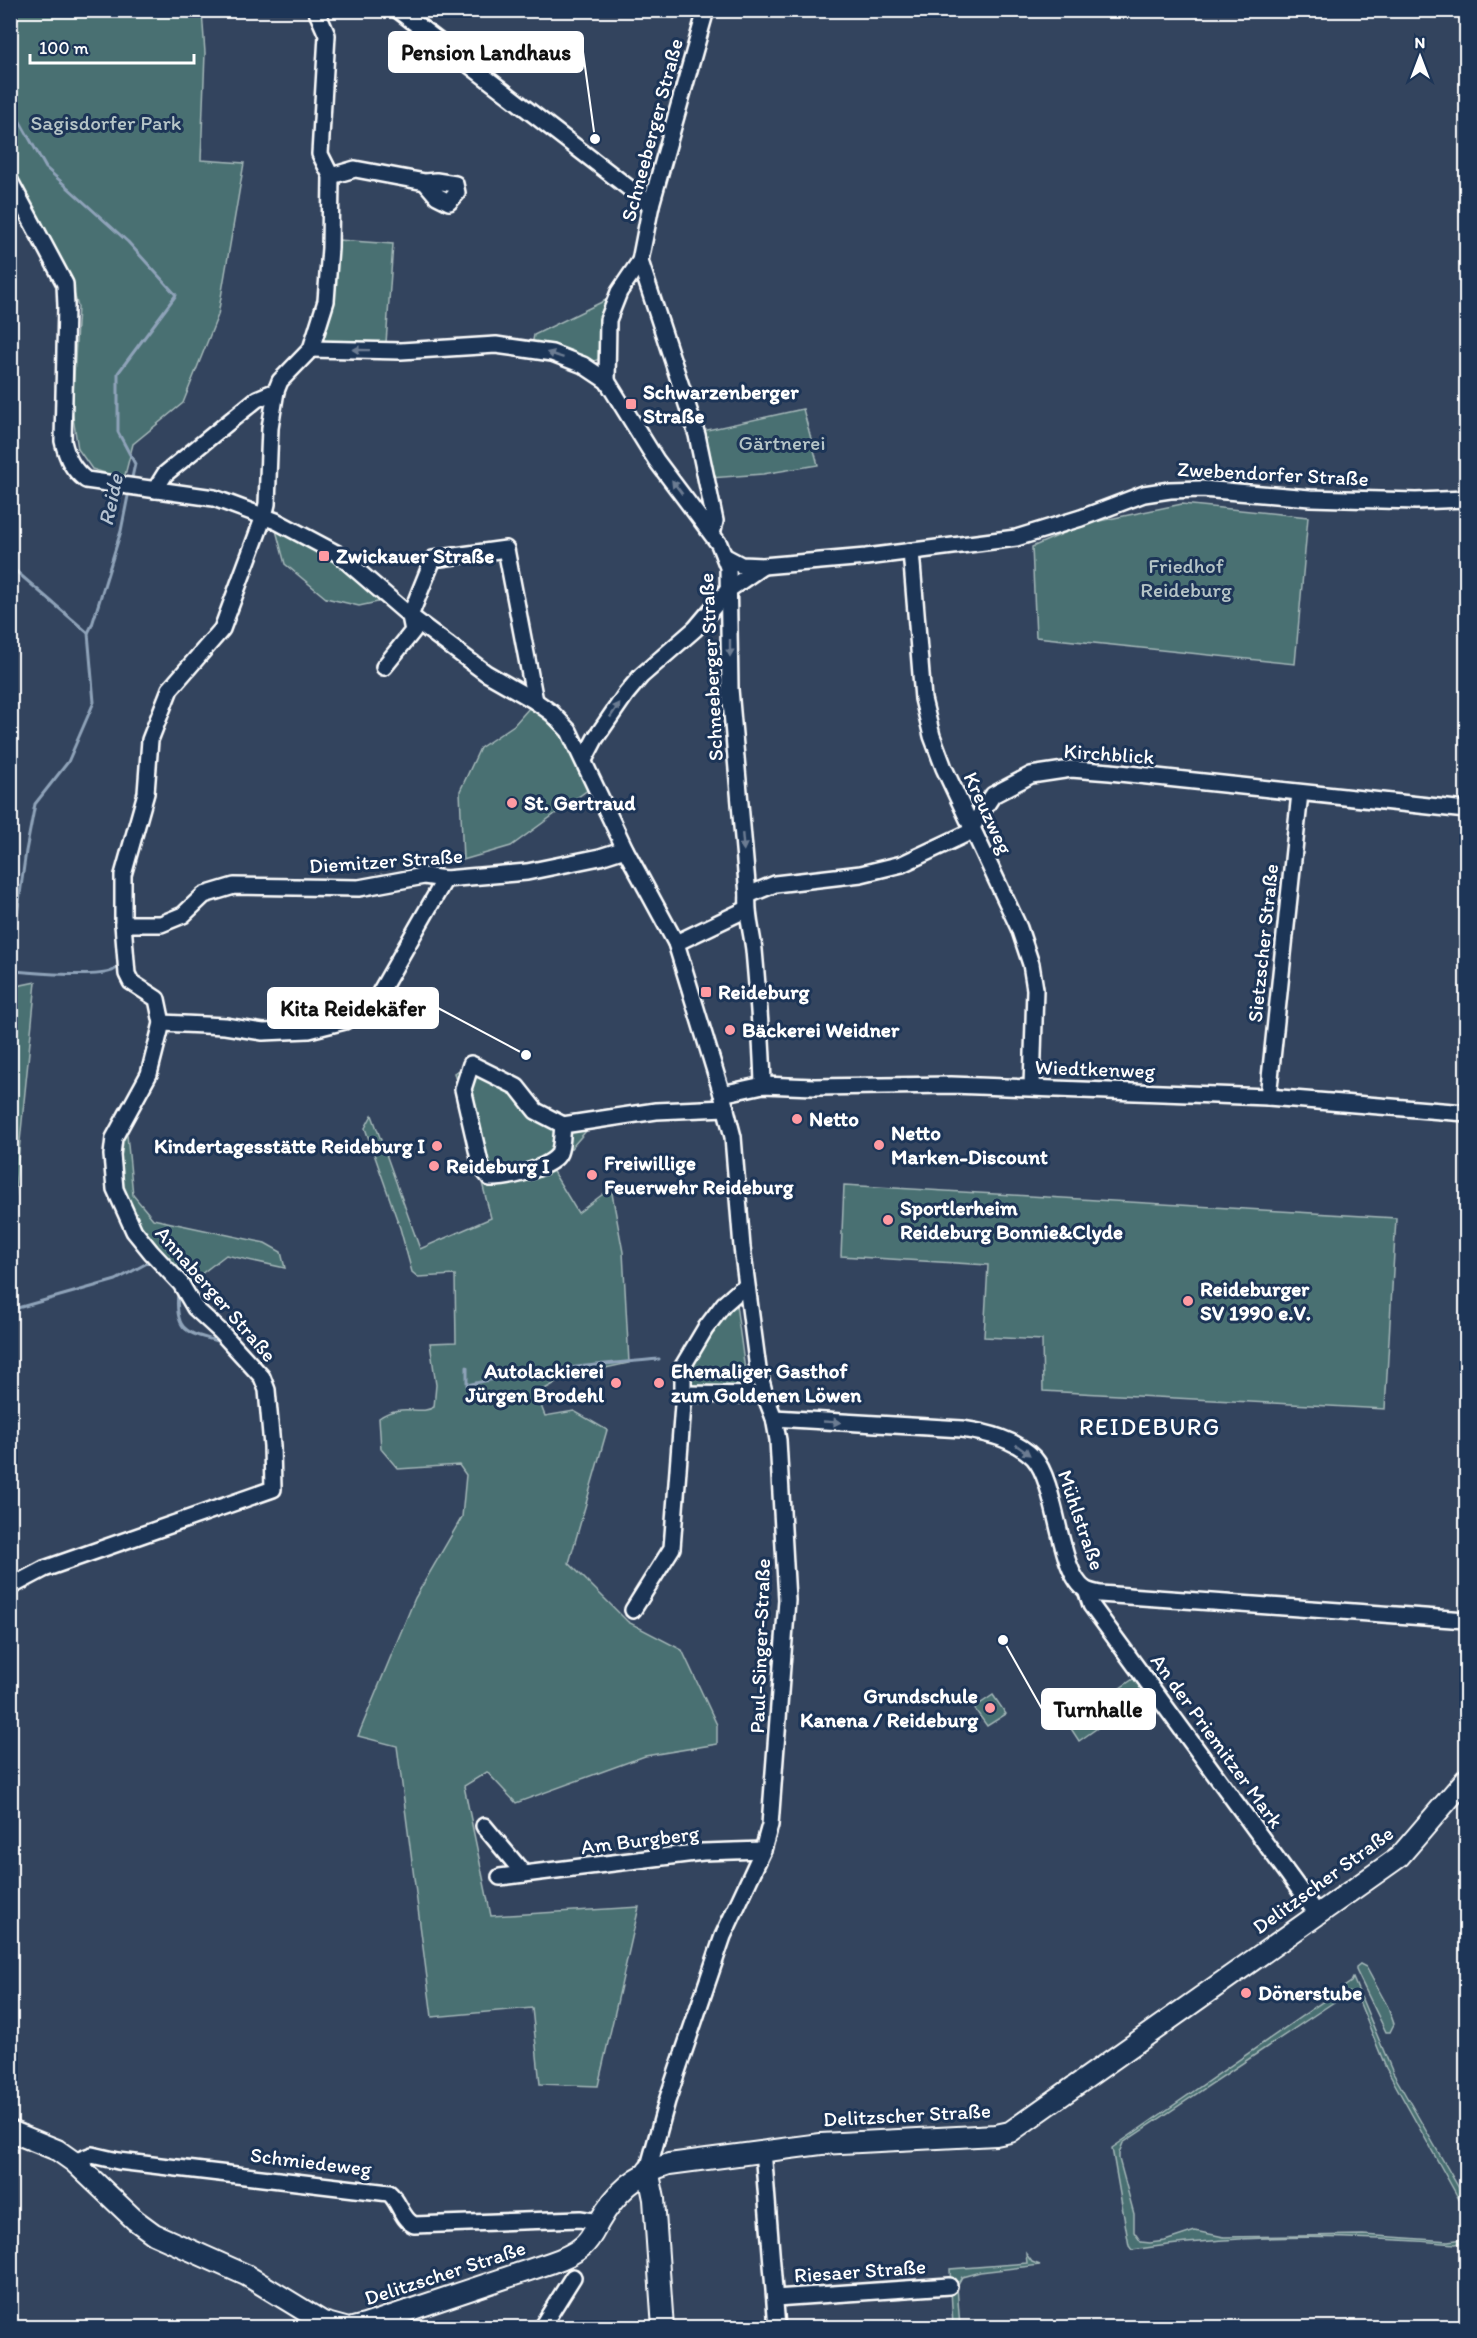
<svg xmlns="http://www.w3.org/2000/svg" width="1477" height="2338" viewBox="0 0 1477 2338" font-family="Itim,sans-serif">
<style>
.green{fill:#496f72;stroke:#a4b7b8;stroke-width:1.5}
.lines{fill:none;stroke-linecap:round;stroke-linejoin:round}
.stream{stroke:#8fa3b9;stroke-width:3}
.minor-casing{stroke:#fff;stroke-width:20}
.major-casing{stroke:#fff;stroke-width:24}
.minor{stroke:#1d3557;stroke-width:15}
.major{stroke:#1d3557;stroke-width:20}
.oneway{fill:#6c7c92}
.poi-dot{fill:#ff9aa2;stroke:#1d3557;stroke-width:2}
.labels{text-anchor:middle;stroke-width:6;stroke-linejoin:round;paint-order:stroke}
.park-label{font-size:21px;fill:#b6c5c7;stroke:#1d3557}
.street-label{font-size:21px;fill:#fff;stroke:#1d3557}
.poi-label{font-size:21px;font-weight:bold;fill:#fff;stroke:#1d3557;text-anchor:start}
.water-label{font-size:22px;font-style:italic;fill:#b4c2d0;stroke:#1d3557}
.quarter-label{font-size:24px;letter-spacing:1.5px;fill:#fff;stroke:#1d3557}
.leader{fill:none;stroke:#fff;stroke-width:2}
.callout-dot{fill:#fff;stroke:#1d3557;stroke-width:2}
.callout{fill:#fff;stroke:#fff;stroke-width:2}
.callout-label{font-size:22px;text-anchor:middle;font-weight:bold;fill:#111}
</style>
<rect width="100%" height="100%" fill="#33445e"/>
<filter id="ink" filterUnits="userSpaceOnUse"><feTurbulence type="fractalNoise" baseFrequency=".0167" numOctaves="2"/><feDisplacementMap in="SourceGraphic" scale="12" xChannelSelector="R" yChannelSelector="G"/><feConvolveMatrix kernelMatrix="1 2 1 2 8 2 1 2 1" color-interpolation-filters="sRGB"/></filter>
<g filter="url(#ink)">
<g class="green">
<path d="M11,11H202L205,53L201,160L244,163L218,315L183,403L133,444L124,479L92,469L78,449L72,411L78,307L70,279L11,165Z"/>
<path d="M338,240L393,244L386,343L321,341L330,307Z"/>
<path d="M606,300L607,308L602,358L589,363L532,345L534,335Z"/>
<path d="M803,409L818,465L763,474L710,478L698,432Z"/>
<path d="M1182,504L1308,517L1295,664L1036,637L1032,547L1085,524Z"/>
<path d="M287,528L336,560L387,600L359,606L326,598L285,564L276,530Z"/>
<path d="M530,707L561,734L589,789L511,846L463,860L460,791L480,748L514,725Z"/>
<path d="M36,982L11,1231V994L12,987Z"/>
<path d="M471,1064L517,1087L536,1111L554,1129L593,1123L552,1170L578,1213L611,1188L623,1252L629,1363L568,1376L541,1391L540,1403L545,1416L574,1411L607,1430L569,1563L628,1622L682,1650L717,1725V1744L645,1756L516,1803L487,1772L464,1786L491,1916L639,1907L598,2086L540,2084L532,2008L432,2017L397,1746L358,1736L415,1598L462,1517L466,1475L459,1465L398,1469L381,1449L379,1418C401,1402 420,1416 434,1407L436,1385L430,1343L456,1342L455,1275L418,1277L412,1272L400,1228L365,1128L372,1115L420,1249L491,1218L454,1073Z"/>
<path d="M126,1125L133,1195L153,1219L265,1243L281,1252L285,1268L226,1255L188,1284C173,1268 147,1245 137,1228C120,1203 109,1152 126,1125Z"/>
<path d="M844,1185L1396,1218L1385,1409L1043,1391L1042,1340L984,1337L988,1265L841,1256Z"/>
<path d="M735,1297L747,1385L744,1388L694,1387L690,1382L688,1364Z"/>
<path d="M1136,1677L1147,1693L1079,1741L1068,1724Z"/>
<path d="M993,1695L1006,1714L987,1726L974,1708Z"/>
<path d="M1360,1964L1366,1967L1388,2007L1394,2024L1390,2032H1386L1356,1970V1967Z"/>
<path d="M1353,1978L1393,2073L1460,2190L1466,2203V2217L1460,2201L1386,2068L1357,1996L1349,1992L1123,2143L1119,2153V2159L1134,2214V2232L1141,2242L1150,2243L1165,2241L1195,2231L1224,2237L1363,2235L1449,2241L1463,2239L1466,2237V2241L1456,2244C1349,2235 1238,2233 1132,2250L1129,2246L1112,2148L1351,1982Z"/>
<path d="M1026,2254L1032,2262L1040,2265L980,2272L962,2277L957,2286L960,2328L953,2327L950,2269L1027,2263Z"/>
</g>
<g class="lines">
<g class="stream">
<path d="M10,104L46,168L128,242L176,295L118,373V432L135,464L131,482"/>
<path d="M10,566L88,633"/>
<path d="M10,966L26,851L35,804L68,762L94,702L88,633L92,625L121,531L129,491"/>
<path d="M10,970C28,973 97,978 112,971C115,970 117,967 120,965V963"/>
<path d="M178,1292C174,1336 190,1332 223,1343"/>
<path d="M14,1309L116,1280L151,1261"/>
<path d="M467,1367V1385C530,1370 594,1365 659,1359"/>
</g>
<defs>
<g id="minor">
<path d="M398,10L651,205"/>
<path d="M331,176L355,169L425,182L437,196L449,202L457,193L455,184L436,181L425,182"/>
<path d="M10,181L65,284L66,306L63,441C67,458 72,469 86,480L214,498L276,521L338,554L410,616L486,673L535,701L552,713L569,731L625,849L676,943L722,1094L733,1137L742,1247L758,1369L765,1395L774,1418L778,1440L787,1600L770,1825L763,1850L723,1936L667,2101L648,2170"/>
<path d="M640,261L697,435L715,521L712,534"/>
<path d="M311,349L401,351L496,345L552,353L583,365L607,381L656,460L719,544L728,567L730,689L748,895C746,914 752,932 754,950C758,995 762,1040 763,1085"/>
<path d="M607,381L608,320L619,292L640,261L651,205L706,10"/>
<path d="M155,490L165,474L257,399L276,391"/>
<path d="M911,551L923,699L932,736L944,768L1019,928L1031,964L1035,989L1032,1087"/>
<path d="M724,556L741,565L763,566L866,557L1016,538L1081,518L1144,494L1170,490L1202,489L1310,498L1416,501L1466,499"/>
<path d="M384,667L413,631L410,616L433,559L506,549L535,701"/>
<path d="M584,760L595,739L626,694L641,676L695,629L728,590L763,566"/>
<path d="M748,895L775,884L861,874L902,864L968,833L993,795L1031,775L1071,769L1110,772L1466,810"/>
<path d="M123,924H161L183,915L204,895L234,886L359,888L424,876L445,879L527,872L600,857L625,849"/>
<path d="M676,943L747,909"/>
<path d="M162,1023L225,1026L263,1032L309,1030L345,1021L378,996L445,879"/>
<path d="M722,1094L763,1085L814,1087L951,1085L1268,1097L1466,1113"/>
<path d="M1268,1097L1300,793"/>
<path d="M563,1125C562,1134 562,1146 559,1153C553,1168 505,1179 490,1178L481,1167L463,1089L471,1064L517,1087L536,1111L563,1125L656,1111L726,1108"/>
<path d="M682,1394L765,1395"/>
<path d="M774,1418L962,1429C988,1433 1015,1439 1034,1458C1058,1485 1058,1573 1086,1590C1090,1592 1096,1593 1100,1594L1466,1620"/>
<path d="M10,1587L44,1569L273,1489L272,1446L267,1390L262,1377L220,1331L195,1308L181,1284L151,1252L134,1231L115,1189L112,1155L114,1138L149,1074L162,1023L157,999L131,982L127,974L123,924V875L146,793L150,740L170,689L222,629L264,516L267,504L270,428L276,391L280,381L311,349L326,301L330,248L331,176L320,154L327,35L316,10"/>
<path d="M1086,1590L1091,1605L1318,1915"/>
<path d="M633,1610L672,1548L683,1405V1366L705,1329L724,1304L740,1290L747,1289"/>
<path d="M484,1826L524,1874L703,1852L763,1850"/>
<path d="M500,1877L524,1874"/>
<path d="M763,2150L777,2328"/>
<path d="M74,2162L92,2155L118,2161L389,2193C400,2202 401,2219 414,2225L580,2219L599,2222"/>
<path d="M775,2298L949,2286"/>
<path d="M541,2328L573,2277"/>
</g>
<g id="major">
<path d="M10,2131L57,2150L74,2162L135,2220L154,2234L246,2275L323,2322L345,2328"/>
<path d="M648,2170L654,2199L663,2328"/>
<path d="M353,2328L365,2325L550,2263C562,2259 574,2254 583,2246C591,2239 594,2231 599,2222C616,2192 636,2174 669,2164L821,2144L996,2135L1010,2132L1399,1857L1466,1779"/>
</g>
</defs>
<use href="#minor" class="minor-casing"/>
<use href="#major" class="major-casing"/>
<use href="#minor" class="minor"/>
<use href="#major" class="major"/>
</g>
<defs><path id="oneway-solid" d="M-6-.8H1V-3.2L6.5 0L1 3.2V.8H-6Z" transform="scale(1.5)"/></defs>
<g class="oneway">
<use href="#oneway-solid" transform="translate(361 350) rotate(-179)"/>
<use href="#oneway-solid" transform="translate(555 355) rotate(-162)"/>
<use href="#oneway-solid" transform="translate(677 487) rotate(-127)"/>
<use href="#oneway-solid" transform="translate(730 648) rotate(90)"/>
<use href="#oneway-solid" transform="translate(615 710) rotate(-56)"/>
<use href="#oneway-solid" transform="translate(743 842) rotate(85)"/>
<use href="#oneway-solid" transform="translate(832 1422) rotate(3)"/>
<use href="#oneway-solid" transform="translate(1023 1450) rotate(36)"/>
</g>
</g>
<g class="poi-dot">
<rect x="625" y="398" width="12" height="12" rx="3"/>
<rect x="318" y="550" width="12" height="12" rx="3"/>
<circle cx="512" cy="803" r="6"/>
<rect x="700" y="986" width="12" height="12" rx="3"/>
<circle cx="730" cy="1030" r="6"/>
<circle cx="797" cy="1119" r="6"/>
<circle cx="879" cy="1145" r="6"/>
<circle cx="437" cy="1146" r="6"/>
<circle cx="434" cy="1166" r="6"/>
<circle cx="592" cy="1175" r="6"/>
<circle cx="888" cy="1220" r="6"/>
<circle cx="1188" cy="1301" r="6"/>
<circle cx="616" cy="1383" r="6"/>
<circle cx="659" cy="1383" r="6"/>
<circle cx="990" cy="1708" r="6"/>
<circle cx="1246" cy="1993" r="6"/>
</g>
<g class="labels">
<g class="park-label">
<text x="106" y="130">Sagisdorfer Park</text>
<text x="782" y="450">Gärtnerei</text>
<text x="1186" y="573">Friedhof<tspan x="1186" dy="24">Reideburg</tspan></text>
</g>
<g class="street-label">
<text transform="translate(652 130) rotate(-75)" y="7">Schneeberger Straße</text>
<text transform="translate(1273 474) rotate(3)" y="7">Zwebendorfer Straße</text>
<text transform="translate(711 667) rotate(-93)" y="7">Schneeberger Straße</text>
<text transform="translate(1109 754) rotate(4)" y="7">Kirchblick</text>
<text transform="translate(988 813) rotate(65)" y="7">Kreuzweg</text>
<text transform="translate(386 861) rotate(-4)" y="7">Diemitzer Straße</text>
<text transform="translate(1263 943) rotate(-84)" y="7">Sietzscher Straße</text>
<text transform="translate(1095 1069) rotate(2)" y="7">Wiedtkenweg</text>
<text transform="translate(216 1294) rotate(49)" y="7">Annaberger Straße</text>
<text transform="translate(1081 1520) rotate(71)" y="7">Mühlstraße</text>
<text transform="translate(760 1646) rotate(-88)" y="7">Paul-Singer-Straße</text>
<text transform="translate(1217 1741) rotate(54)" y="7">An der Priemitzer Mark</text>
<text transform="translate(640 1840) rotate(-7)" y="7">Am Burgberg</text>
<text transform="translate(1323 1880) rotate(-36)" y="7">Delitzscher Straße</text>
<text transform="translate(907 2115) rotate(-3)" y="7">Delitzscher Straße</text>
<text transform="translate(311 2162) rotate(7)" y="7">Schmiedeweg</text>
<text transform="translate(860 2271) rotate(-4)" y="7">Riesaer Straße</text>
<text transform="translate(445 2273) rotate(-18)" y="7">Delitzscher Straße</text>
</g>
<g class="poi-label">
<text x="643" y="399">Schwarzenberger<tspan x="643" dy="24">Straße</tspan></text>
<text x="336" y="563">Zwickauer Straße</text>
<text x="524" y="810">St. Gertraud</text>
<text x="718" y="999">Reideburg</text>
<text x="742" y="1037">Bäckerei Weidner</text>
<text x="809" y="1126">Netto</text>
<text x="891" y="1140">Netto<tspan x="891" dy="24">Marken-Discount</tspan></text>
<text x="425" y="1153" text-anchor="end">Kindertagesstätte Reideburg I</text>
<text x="604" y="1170">Freiwillige<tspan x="604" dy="24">Feuerwehr Reideburg</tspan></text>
<text x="446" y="1173">Reideburg I</text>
<text x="900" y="1215">Sportlerheim<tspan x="900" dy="24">Reideburg Bonnie&amp;Clyde</tspan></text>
<text x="1200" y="1296">Reideburger<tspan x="1200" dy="24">SV 1990 e.V.</tspan></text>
<text x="604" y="1378" text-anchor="end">Autolackierei<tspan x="604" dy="24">Jürgen Brodehl</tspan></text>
<text x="671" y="1378">Ehemaliger Gasthof<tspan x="671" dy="24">zum Goldenen Löwen</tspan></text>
<text x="978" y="1703" text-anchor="end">Grundschule<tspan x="978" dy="24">Kanena / Reideburg</tspan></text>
<text x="1258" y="2000">Dönerstube</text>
</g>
<g class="water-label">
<text transform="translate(110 500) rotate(-78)" y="8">Reide</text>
</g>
<g class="quarter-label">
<text x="1150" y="1435">REIDEBURG</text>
</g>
</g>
<path class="leader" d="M595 139L583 52M526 1055L438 1008M1003 1640L1042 1709"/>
<g class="callout-dot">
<circle cx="595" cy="139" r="6"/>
<circle cx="526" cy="1055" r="6"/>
<circle cx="1003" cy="1640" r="6"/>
</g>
<g class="callout">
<rect x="389" y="32" width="194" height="40" rx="6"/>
<rect x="268" y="988" width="170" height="40" rx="6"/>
<rect x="1042" y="1689" width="113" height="40" rx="6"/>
</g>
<g class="callout-label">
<text x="486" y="60">Pension Landhaus</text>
<text x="353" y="1016">Kita Reidekäfer</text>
<text x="1098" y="1717">Turnhalle</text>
</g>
<rect width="1477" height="2338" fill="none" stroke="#1d3557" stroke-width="36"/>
<rect x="18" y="18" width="1441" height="2302" fill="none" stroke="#fff" stroke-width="2" filter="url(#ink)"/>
<g transform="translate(1420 57)" stroke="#1d3557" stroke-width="4.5" paint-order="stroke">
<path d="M0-4.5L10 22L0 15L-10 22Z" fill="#ffffff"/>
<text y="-9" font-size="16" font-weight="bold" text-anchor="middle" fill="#ffffff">N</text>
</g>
<path d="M30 54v9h164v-9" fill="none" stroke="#ffffff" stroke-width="3"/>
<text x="39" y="54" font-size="18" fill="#ffffff" stroke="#1d3557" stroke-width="4.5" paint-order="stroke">100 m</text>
</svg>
